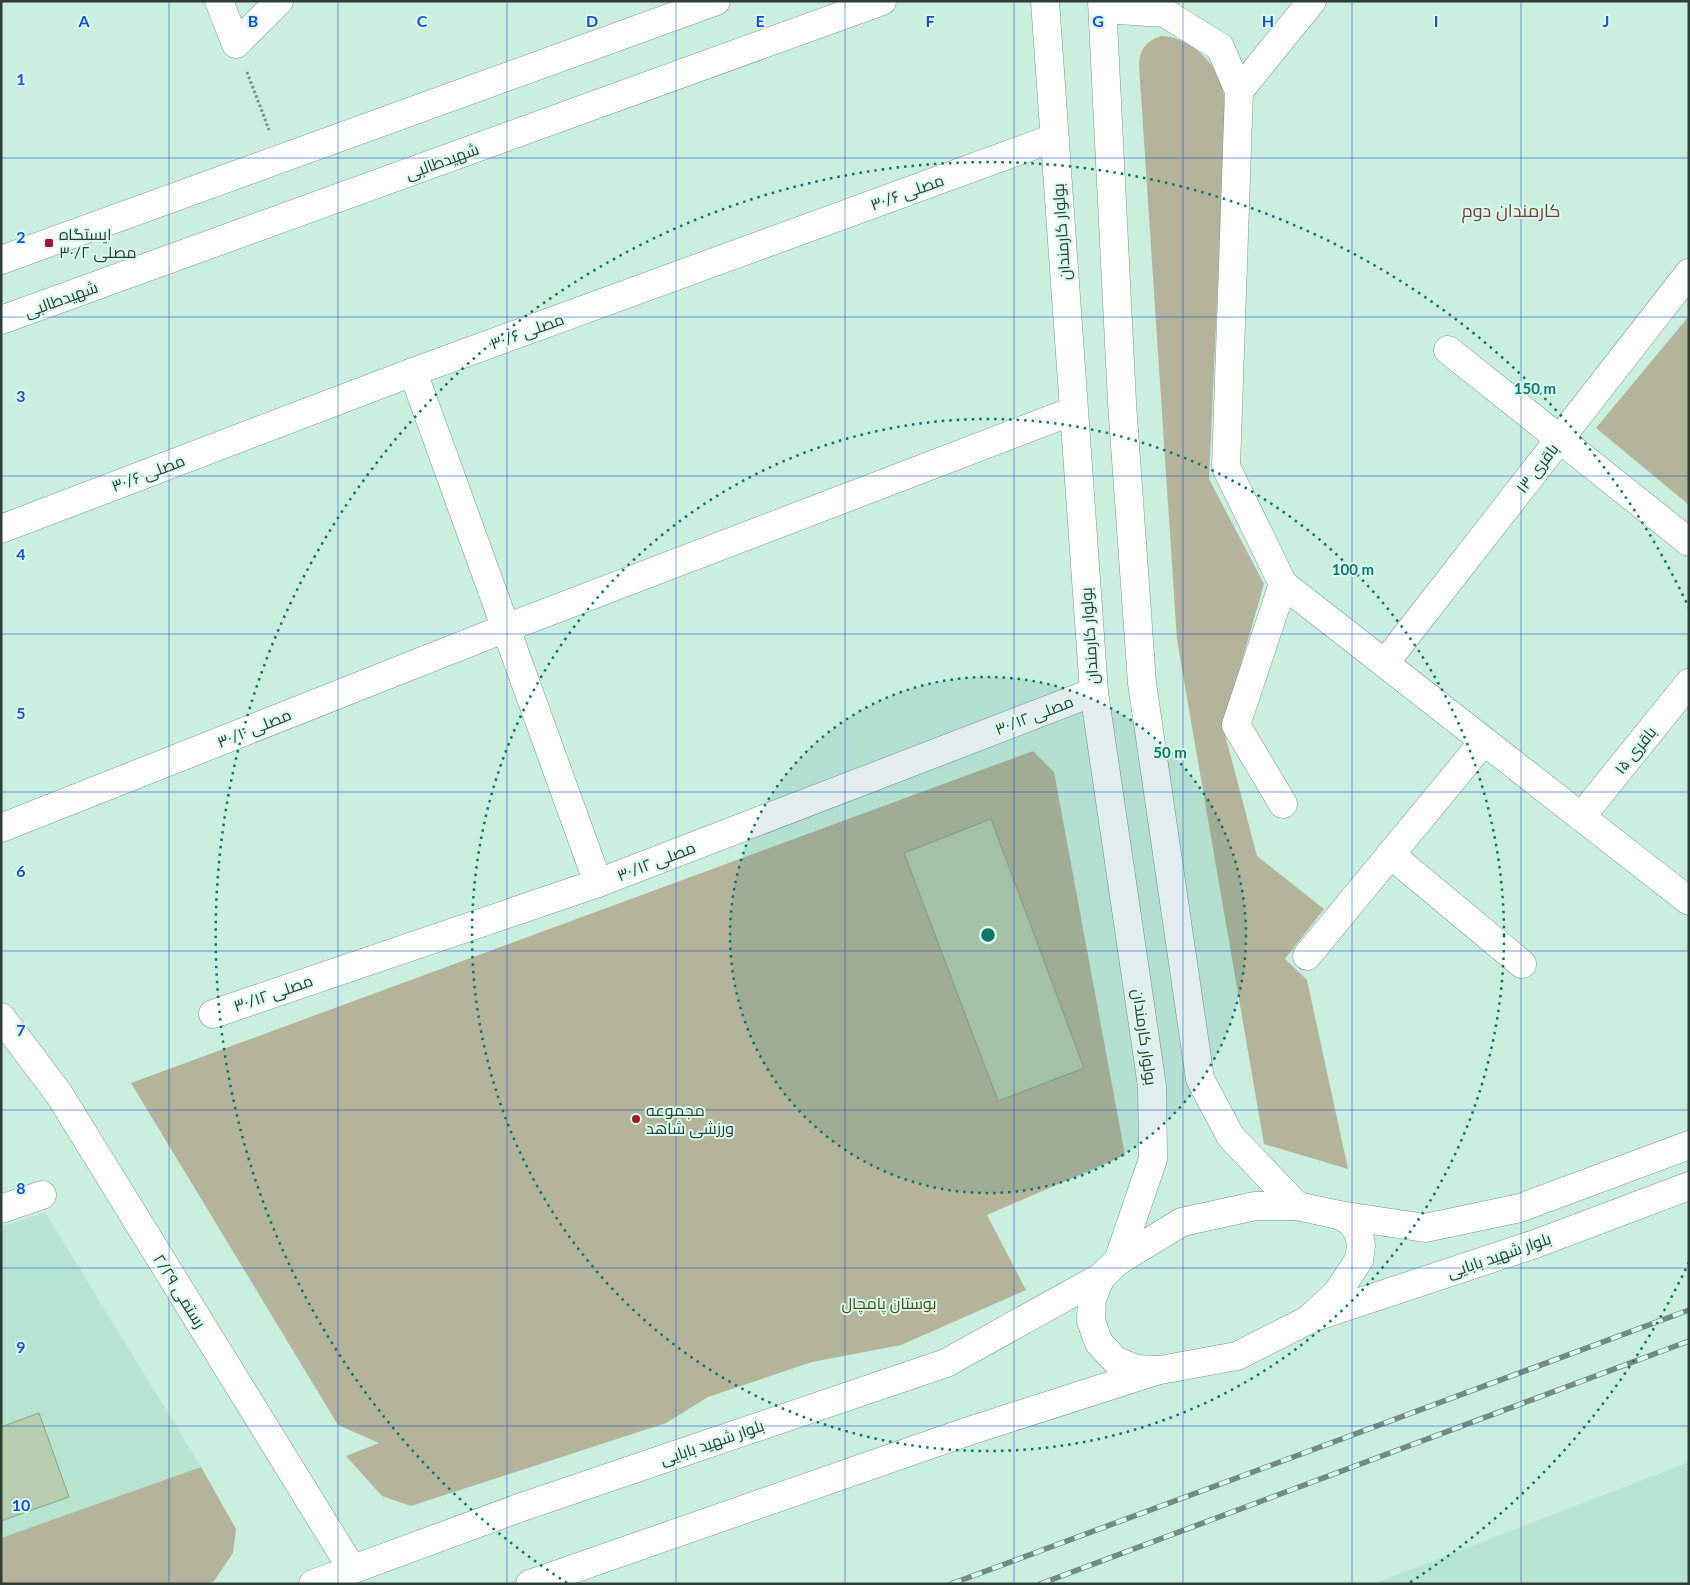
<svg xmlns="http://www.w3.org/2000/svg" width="1690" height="1585" viewBox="0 0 1690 1585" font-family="Lato,Cairo,sans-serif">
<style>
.built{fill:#b8e5d1}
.green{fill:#b4b49a}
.building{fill:#b8ccb0;stroke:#8fa388}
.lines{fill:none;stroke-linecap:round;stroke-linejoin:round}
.minor-casing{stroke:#77998b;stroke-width:29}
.tertiary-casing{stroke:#77998b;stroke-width:29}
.path{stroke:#7a9388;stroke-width:3;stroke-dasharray:2.5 2.5;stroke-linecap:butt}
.minor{stroke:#fff;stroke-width:28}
.tertiary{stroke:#fff;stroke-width:28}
.rail-casing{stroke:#738b80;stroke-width:5.5}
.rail{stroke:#d7fceb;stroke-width:4;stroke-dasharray:11;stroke-linecap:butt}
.grid{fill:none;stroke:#1d4ed8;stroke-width:1;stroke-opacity:0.55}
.ring{fill:none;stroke:#0f766e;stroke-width:2.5;stroke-dasharray:2.5 5}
.poi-dot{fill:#a91234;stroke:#d7fceb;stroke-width:2}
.labels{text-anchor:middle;stroke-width:4;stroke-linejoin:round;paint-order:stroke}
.street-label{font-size:16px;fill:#2f3d37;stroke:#d7fceb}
.poi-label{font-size:16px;fill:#2f3d37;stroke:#d7fceb;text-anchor:start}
.park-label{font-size:16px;fill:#524f0d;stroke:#d7fceb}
.neighbourhood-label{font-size:18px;fill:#7f373c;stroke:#d7fceb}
.grid-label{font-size:16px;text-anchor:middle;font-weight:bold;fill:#1d4ed8;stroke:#d7fceb;stroke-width:4;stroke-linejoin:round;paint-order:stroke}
.centre{fill:#0f766e;stroke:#d7fceb;stroke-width:2.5}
.ring-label{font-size:15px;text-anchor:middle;font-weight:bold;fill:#0f766e;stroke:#d7fceb;stroke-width:4;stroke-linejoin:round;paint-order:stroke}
</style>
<rect width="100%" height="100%" fill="#caefde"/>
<g class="built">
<path d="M45,1212L201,1467L1,1538V1227Z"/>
<path d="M1689,1462V1584H1373Z"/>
</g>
<g class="green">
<path d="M1161,36C1185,36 1210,57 1220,79C1223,87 1224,97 1226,106L1209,479L1264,584L1223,727L1257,856L1324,909L1285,959L1307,980L1348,1169L1264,1144L1177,640L1139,65C1140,49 1146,41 1161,36Z"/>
<path d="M1689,316V505L1596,428Z"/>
<path d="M1033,751L1054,772L1125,1155L987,1215L1026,1290L901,1345L812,1362L708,1397L666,1423L411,1506L382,1496L346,1456L379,1443L338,1425L131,1083Z"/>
<path d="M201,1467L236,1529L233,1553L214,1581L206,1584H1V1538Z"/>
</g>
<g class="building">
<path d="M991,819L1084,1068L998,1101L904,853Z"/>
<path d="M39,1413L69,1497L1,1521V1427Z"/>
</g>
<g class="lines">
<defs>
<g id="minor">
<path d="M219,1L236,44L279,1"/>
<path d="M1103,9L1165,13L1220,47L1239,91L1226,467L1283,584L1236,725L1283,804"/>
<path d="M1239,91L1312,1"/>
<path d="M1448,350L1689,542"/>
<path d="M413,372L598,883"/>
<path d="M1,529L413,372L1054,138"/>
<path d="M1283,584L1689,901"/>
<path d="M1385,663L1689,273"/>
<path d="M1581,817L1689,683"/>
<path d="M1,828L506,628L1073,411"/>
<path d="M1390,854L1522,964"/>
<path d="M1307,956L1484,741"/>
<path d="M213,1014L598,883L1094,692"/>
<path d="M1,1209L42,1195"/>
</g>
<g id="tertiary">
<path d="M1045,1L1094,692L1152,1086L1153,1159L1118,1261"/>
<path d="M1102,1L1122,403L1142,683L1200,1079L1231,1137L1297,1206"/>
<path d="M1,260L716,1"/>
<path d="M1,320L882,1"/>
<path d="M1,1017L59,1094L352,1569"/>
<path d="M1255,1206H1297L1339,1215L1351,1222L1359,1233L1361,1246L1359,1260L1337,1293L1308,1320L1237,1356L1160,1370L1136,1369L1115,1360L1099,1343L1091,1321L1092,1298L1101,1277L1118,1261L1182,1222Z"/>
<path d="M1339,1215L1425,1228L1520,1208L1689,1145"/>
<path d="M1318,1316L1535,1244L1689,1186"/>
<path d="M313,1584L519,1508L946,1363L1101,1277"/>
<path d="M530,1584L969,1431L1156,1371"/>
</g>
</defs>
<use href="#minor" class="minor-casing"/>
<use href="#tertiary" class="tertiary-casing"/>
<path class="path" d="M247,72L269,130"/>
<use href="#minor" class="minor"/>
<use href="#tertiary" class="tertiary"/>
<defs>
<g id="rail">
<path d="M951,1584L1689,1310"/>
<path d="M1040,1584L1689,1341"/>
</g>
</defs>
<use href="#rail" class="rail-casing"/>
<use href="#rail" class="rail"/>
</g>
<path class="grid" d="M169,1V1584M338,1V1584M507,1V1584M676,1V1584M845,1V1584M1014,1V1584M1183,1V1584M1352,1V1584M1521,1V1584M1,158H1689M1,317H1689M1,476H1689M1,634H1689M1,792H1689M1,951H1689M1,1110H1689M1,1268H1689M1,1426H1689"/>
<circle cx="988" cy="935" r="258" fill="#0f766e" fill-opacity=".12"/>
<g class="ring">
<circle cx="988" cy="935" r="258"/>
<circle cx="988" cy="935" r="516"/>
<path d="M1689 1262A773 773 0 0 1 1409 1583M567 1583A773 773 0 1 1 1689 608"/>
</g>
<g class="poi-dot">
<rect x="44" y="238" width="10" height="10" rx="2.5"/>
<circle cx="636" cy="1119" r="5"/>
</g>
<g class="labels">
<g class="street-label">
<text transform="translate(442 161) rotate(-20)" y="6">شهیدطالبی</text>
<text transform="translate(907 192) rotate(-20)" y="6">مصلی ۳۰/۶</text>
<text transform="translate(1061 232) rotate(-94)" y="6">بولوار کارمندان</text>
<text transform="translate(61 299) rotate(-20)" y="6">شهیدطالبی</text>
<text transform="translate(527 331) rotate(-20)" y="6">مصلی ۳۰/۶</text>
<text transform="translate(1537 468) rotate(-52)" y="6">باقری ۱۳</text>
<text transform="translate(148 473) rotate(-21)" y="6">مصلی ۳۰/۶</text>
<text transform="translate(1089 636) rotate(-94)" y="6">بولوار کارمندان</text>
<text transform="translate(1034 715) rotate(-21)" y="6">مصلی ۳۰/۱۲</text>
<text transform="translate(254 728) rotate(-22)" y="6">مصلی ۳۰/۱۰</text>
<text transform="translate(1635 750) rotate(-51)" y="6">باقری ۱۵</text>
<text transform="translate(656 861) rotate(-21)" y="6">مصلی ۳۰/۱۲</text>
<text transform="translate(273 993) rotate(-19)" y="6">مصلی ۳۰/۱۲</text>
<text transform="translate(1145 1037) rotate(82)" y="6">بولوار کارمندان</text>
<text transform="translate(1499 1255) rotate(-19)" y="6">بلوار شهید بابایی</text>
<text transform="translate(180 1291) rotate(58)" y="6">رستمی ۲/۲۹</text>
<text transform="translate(712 1442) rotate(-19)" y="6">بلوار شهید بابایی</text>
</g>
<g class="poi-label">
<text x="59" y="240">ایستگاه<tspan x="59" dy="18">مصلی ۳۰/۲</tspan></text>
<text x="646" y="1116">مجموعه<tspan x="646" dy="18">ورزشی شاهد</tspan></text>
</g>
<g class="park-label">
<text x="889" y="1309">بوستان پامچال</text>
</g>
<g class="neighbourhood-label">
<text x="1511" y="217">کارمندان دوم</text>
</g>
</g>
<g class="grid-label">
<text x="84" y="27">A</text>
<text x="253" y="27">B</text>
<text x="422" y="27">C</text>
<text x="592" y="27">D</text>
<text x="760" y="27">E</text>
<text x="930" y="27">F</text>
<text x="1098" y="27">G</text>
<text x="1268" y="27">H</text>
<text x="1436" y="27">I</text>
<text x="1606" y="27">J</text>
<text x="21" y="85">1</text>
<text x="21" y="243">2</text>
<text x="21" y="402">3</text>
<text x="21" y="560">4</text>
<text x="21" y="719">5</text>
<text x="21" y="877">6</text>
<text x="21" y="1036">7</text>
<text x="21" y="1194">8</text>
<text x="21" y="1353">9</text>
<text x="21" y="1511">10</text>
</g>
<circle cx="988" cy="935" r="8" class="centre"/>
<g class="ring-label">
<text x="1535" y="394">150 m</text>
<text x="1353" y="575">100 m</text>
<text x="1170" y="758">50 m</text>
</g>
<rect width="1690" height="1585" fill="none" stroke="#2f3d37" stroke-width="5"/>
</svg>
